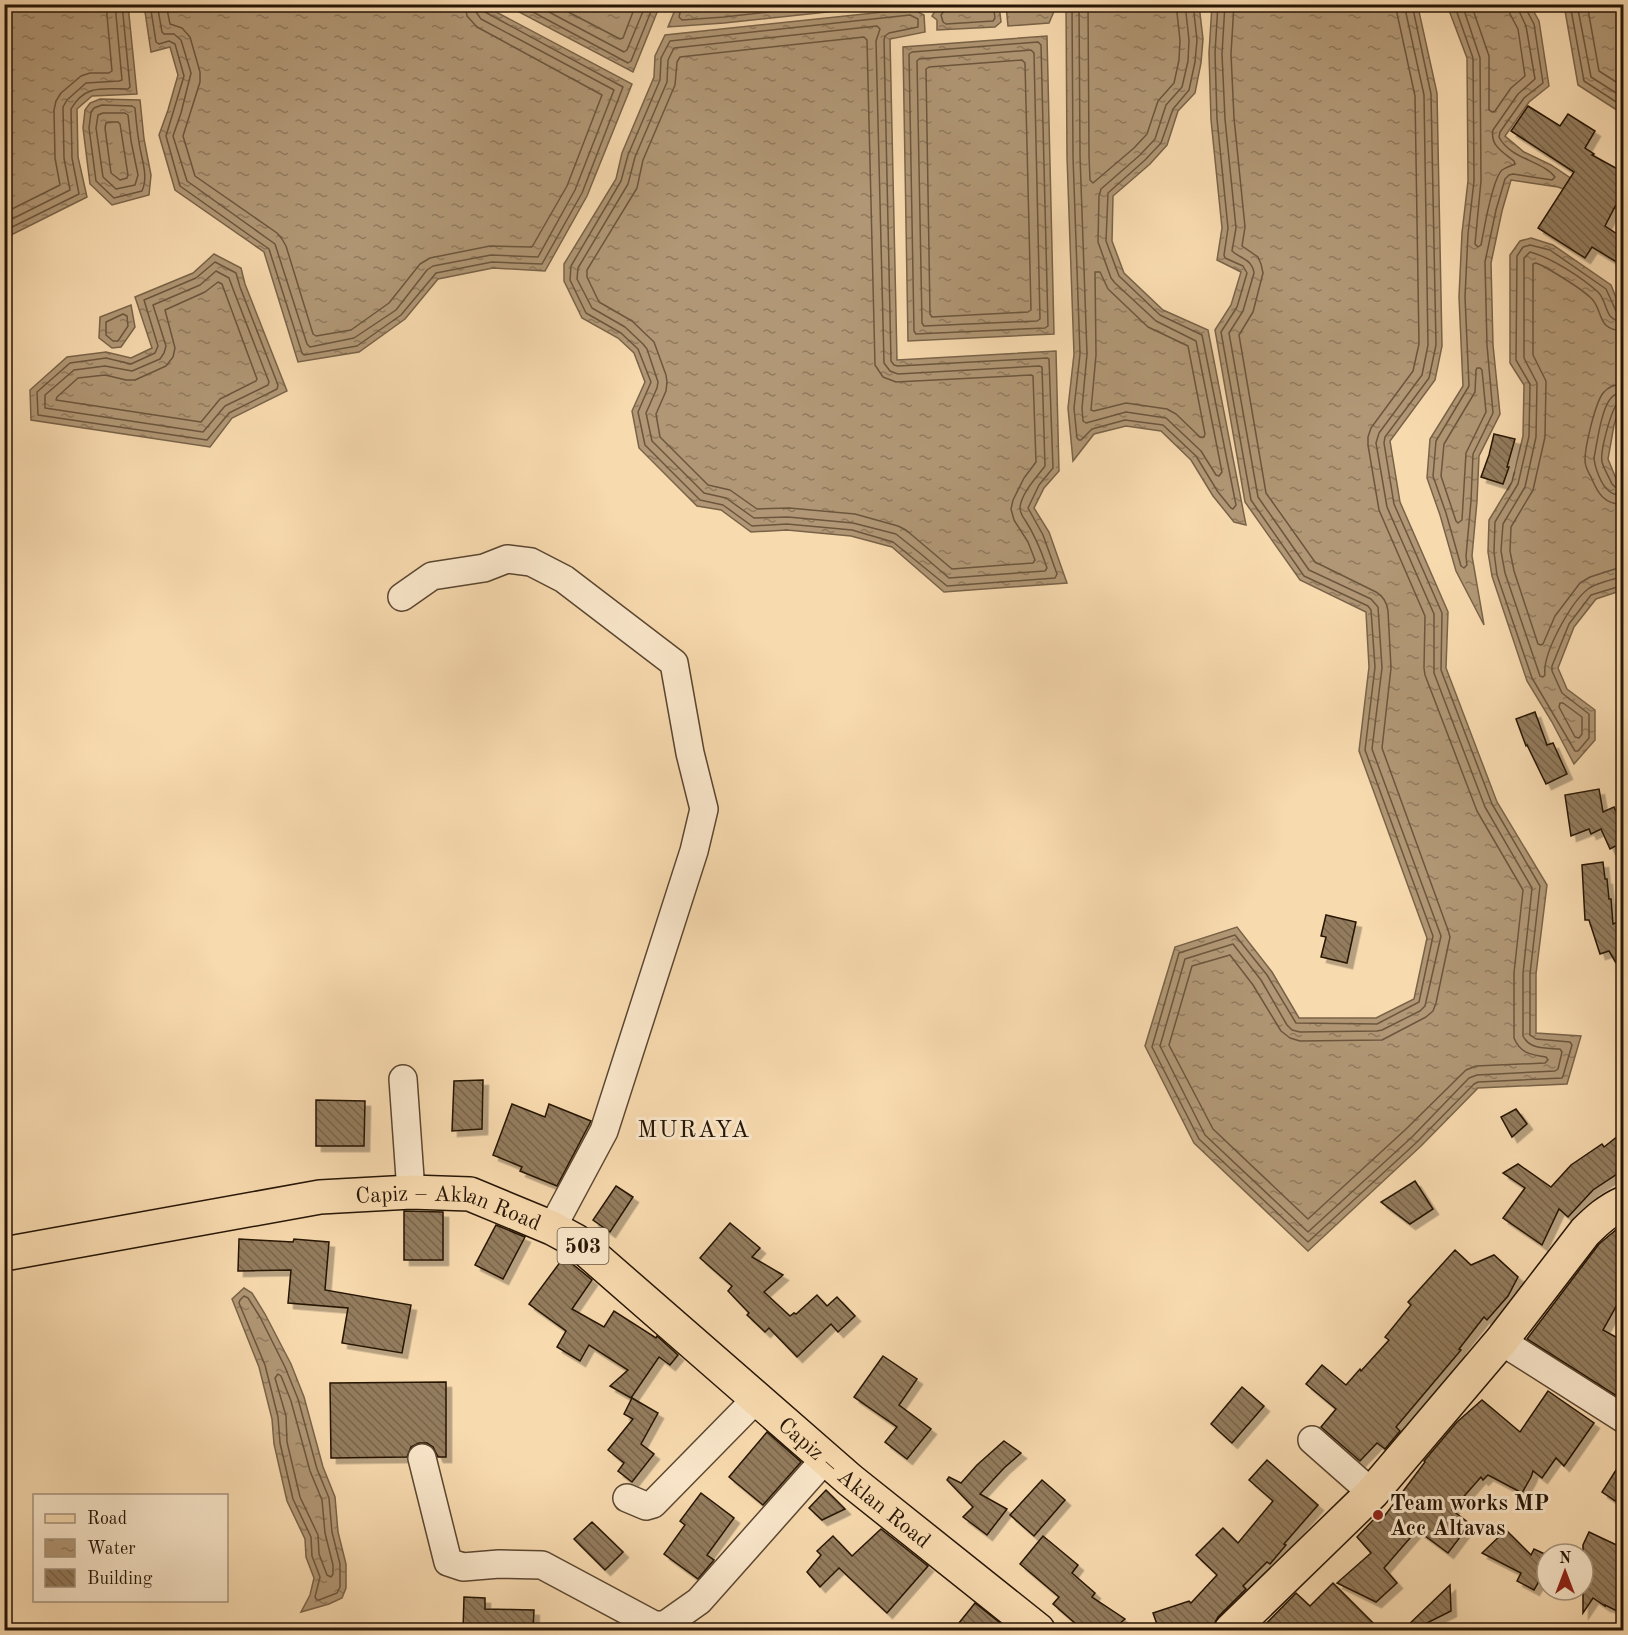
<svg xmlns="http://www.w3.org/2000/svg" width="1628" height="1635" viewBox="0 0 1628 1635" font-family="'Old Standard TT',serif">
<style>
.water{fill:url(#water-ripples);stroke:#796348;stroke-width:1.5}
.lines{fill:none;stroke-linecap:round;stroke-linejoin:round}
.shore{stroke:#6c563d;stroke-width:1.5}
.building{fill:url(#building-back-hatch);stroke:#261505;stroke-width:1.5;filter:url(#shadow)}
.minor-casing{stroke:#5a4630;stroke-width:30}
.major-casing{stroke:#261505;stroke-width:36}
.minor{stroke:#fae7cb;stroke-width:27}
.major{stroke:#f8daaf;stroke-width:33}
.poi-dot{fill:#8f2418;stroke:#fae7cb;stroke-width:2}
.labels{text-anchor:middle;stroke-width:6;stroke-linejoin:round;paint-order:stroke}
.shield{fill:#fae7cb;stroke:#665440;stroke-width:1.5}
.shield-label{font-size:21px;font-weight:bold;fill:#261505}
.street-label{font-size:22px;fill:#261505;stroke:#fae7cb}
.poi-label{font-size:22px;font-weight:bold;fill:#261505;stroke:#fae7cb;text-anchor:start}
.neighbourhood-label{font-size:24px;letter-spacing:1.5px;fill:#261505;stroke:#fae7cb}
</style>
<defs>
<pattern id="water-ripples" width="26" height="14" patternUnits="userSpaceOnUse" patternTransform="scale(1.5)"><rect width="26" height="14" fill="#b19775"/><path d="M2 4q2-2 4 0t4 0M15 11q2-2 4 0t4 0" fill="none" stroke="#907a5e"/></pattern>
<pattern id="building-back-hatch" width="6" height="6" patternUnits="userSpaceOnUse" patternTransform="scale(1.5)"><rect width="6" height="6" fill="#937b5d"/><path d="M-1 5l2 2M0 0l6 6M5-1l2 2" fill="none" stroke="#78644b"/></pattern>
<filter id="shadow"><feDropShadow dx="5.5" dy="5.5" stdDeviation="0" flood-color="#0004"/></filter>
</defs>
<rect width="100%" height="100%" fill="#f8daaf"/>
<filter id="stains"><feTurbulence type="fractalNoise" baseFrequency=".00333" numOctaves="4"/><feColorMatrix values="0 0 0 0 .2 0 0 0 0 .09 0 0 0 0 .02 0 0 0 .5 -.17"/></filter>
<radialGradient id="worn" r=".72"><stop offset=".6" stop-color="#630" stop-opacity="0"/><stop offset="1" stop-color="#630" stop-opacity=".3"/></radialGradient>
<g class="water">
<path d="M5,4L128,5L137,94L92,96L77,109L78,157L87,197L5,238Z"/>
<path d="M144,5H483L632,84L587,196L545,271L493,268L438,279L405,319L359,352L298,362L264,252L175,190L159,135L168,110L178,75L170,47L151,52Z"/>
<path d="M506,5H660L633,72Z"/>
<path d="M677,5V4L893,5L724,23L668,27Z"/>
<path d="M943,5H999L1001,22L995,27L937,30V20L932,16L935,11Z"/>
<path d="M1006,5H1056L1055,9L1049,23L1008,26Z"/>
<path d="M1066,5H1199L1203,39L1201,63L1195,93L1178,111L1167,145L1150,164L1113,196L1112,241L1124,273L1163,310L1208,330L1246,525L1234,522L1213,496L1191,460L1161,431L1126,426L1094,434L1073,461L1068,408L1074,354L1067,157Z"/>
<path d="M1212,5L1416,4L1418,7L1437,93L1442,346L1435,380L1390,441L1400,502L1448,612L1446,668L1497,802L1547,885L1536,974V1033L1581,1036L1567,1084L1478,1088L1421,1146L1308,1251L1194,1143L1145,1046L1175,947L1237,927L1272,972L1299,1018H1376L1414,999L1427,938L1359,751L1369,667L1366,612L1300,580L1245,502L1215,330L1231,305L1241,272L1217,260L1222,228L1211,120L1209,53Z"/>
<path d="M1447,5H1530L1539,21L1549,86L1529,102L1505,136L1524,152L1551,165L1584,187L1623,205V210L1613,208L1558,187L1511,180L1502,211L1491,263L1493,345L1500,414L1479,456L1477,501L1472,556L1484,625L1456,571L1440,515L1427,478L1430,439L1463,386L1459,297L1462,233L1468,181L1467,58Z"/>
<path d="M1564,5H1623V114L1578,85Z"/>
<path d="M912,9L924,15L925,32L890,39L897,360L1056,351L1059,471L1044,488L1034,508L1049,532L1067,583L944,592L892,547L851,536L787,530L751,532L721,510L697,506L639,448L632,411L645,382L634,353L618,338L582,318L564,281V264L616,179L622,153L654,77L655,56L665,35Z"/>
<path d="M1047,36L1054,334L908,341L903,47Z"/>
<path d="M100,99L140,100L144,139L151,175L149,195L112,205L90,184L83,128L85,110L90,103Z"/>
<path d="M1531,238L1553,245L1611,285L1623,315V398L1614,425L1608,459L1617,481L1623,483V590L1596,599L1574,627L1558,668L1567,689L1595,710V740L1574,764L1552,722L1527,681L1492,576L1488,552L1489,520L1512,482L1523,436L1524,385L1510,363V255L1520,241Z"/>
<path d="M214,254L241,268L245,284L287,391L232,418L210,447L31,420L30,390L67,357L106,352L131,358L152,348L135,297L193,273Z"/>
<path d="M131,305L135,327L121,347L112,348L99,338L100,317Z"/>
<path d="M244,1288L252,1293L265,1314L291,1364L304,1397L323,1467L335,1497L338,1532L346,1564V1588L342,1598L329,1604L301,1612L310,1595L314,1578L306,1557L305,1539L287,1501L274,1444L272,1419L259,1367L232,1299Z"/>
</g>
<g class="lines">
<g class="shore">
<path d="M150,4L156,42L159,44L169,41L175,44L184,76L166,136L180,186L269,249L302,353L304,355L357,346L401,315L436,273L492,262L542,264L582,193L623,87L485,12L482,9V4"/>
<path d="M157,4L162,32L164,34H174L181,40L191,73L181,113L173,136L187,181L275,244L307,344L310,347L354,338L396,310L427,270L433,266L491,255L538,257L575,190L614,90L481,19L476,12L474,4"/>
<path d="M166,4L170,24L182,28L190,37L200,72V82L183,136L195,176L277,233L282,239L286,246L313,334L316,336L351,330L389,303L420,264L430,258L490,246L532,247L567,186L602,95L477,27L467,16L465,4"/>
<path d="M518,4L628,63L631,61L654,4"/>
<path d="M534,4L624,52L627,50L646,4"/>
<path d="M553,4L620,39L623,38L636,4"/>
<path d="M682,4L679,17L682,20L724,17L838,4"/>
<path d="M690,4V10L693,12L769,4"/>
<path d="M946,4V9L941,15L943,22L946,24L993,21L995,18L993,4"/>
<path d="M1072,4L1073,157L1080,354L1074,408L1077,438L1079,440H1081L1092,429L1125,420L1163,425L1196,456L1218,492L1231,508L1233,509L1236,505L1202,335L1160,315L1119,276L1106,241L1108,193L1145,160L1161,143L1173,109L1189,90L1195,62L1197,40L1193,4"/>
<path d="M1079,4L1080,156L1087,354L1082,408L1083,421L1086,423L1126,412L1166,418L1201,451L1216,475L1219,476L1222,472L1196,341L1156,321L1115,283L1111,278L1098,242L1099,196L1101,189L1140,155L1155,139L1166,105L1182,87L1188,61L1189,40L1185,4"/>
<path d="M1088,4L1089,156L1090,180L1093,183L1134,148L1147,134L1158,101L1174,83L1179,60L1180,40L1176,4"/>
<path d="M1218,4L1215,53L1217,119L1228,228L1224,255L1225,258L1243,266L1247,273L1237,307L1221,332L1251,500L1304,576L1368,606L1371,610L1375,667L1365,750L1433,936L1419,1002L1377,1024L1296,1023L1267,975L1235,935L1179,953L1152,1047L1199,1139L1308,1242L1417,1142L1474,1084L1478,1082L1562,1078L1563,1076L1572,1045L1570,1042L1536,1039L1530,1035V974L1540,886L1492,804L1441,670L1442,613L1394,504L1384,443L1385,437L1429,378L1436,345L1431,94L1412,4"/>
<path d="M1225,4L1222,54L1225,119L1236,228L1232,251C1241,259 1252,259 1254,273L1243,311L1229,333L1258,497L1309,570L1371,599L1378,607L1382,668L1372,749L1441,936L1425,1006L1420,1011L1382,1030L1377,1031L1300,1032L1292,1030L1287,1025L1261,980L1233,944L1185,959L1160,1046L1205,1135L1308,1232L1412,1137L1469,1078L1477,1075L1555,1071L1558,1069L1562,1052L1560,1049C1546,1048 1530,1050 1523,1036V973L1532,888L1485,807L1434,673V614L1387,507L1376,443L1379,433L1422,375L1428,345L1424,95L1404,4"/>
<path d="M1234,4L1231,54L1234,118L1245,227L1242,246L1258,257L1261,264L1263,273L1253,312L1239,335L1266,493L1315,562L1376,592C1383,596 1387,602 1388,611L1391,668L1382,748L1448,930L1450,937L1436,1003L1433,1011L1426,1017L1382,1040L1300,1041L1290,1038L1281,1031L1253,985L1230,955L1192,966L1169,1045L1213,1129L1308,1219L1405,1130L1466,1070L1476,1066L1545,1063L1548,1060L1546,1057C1531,1055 1520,1053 1514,1038V973L1523,890L1477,811L1425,675L1424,668L1425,616L1379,510L1368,445V437L1371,428L1413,371L1419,344L1415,96L1395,4"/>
<path d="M1454,4L1473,58L1474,181L1468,234L1465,297L1469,386L1436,441L1433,476L1446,513L1461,566L1464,568L1467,565L1466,556L1471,501L1473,454L1493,413L1487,345L1485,262L1496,210L1505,179L1509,175L1513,174L1552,180L1555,177C1543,161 1510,159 1499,137L1500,132L1524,98L1543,83L1534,24L1526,9V4"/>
<path d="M1462,4L1480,58L1481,181L1475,244L1478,247L1481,245C1484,230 1492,179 1502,170C1506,167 1511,166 1515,164L1514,161C1503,152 1490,146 1493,130L1518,94L1535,79L1526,26L1519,11L1518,4"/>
<path d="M1471,4L1489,56V110L1492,112L1495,111L1511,88L1525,76L1518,29L1510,14L1509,4"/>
<path d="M1570,4L1584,81L1624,107"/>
<path d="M1577,4L1591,77L1624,98"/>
<path d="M1587,4L1599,71L1624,87"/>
<path d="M910,15L918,19V27L889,33L885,36L884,40L891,361L894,365L898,366L1047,358L1049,359L1053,468L1039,485L1028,508L1043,535L1057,574L1055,578L947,586L893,542L852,530L787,524L752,526L723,505L700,500L645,445L638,412L651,382L638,349L621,333L586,313L570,280L571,266L621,181L628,155L660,80L661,58L670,41Z"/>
<path d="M877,26L880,29L876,41L884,363L890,371L898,374L1039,366L1042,367L1045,466C1037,477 1022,492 1020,507C1020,512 1022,516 1025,520C1035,535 1041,550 1047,568L1045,571L949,578L921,554L896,534L853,523L788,517L754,518L726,498L704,493L652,441L646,413L657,388L658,382L647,349L643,344L625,327L592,308L577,279L578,268L628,184L635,157L667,82L668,60L674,48Z"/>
<path d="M864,37L867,40L875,365L883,377L896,382L1031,375L1033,376L1036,462L1024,478L1013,500L1011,509L1014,520L1028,542L1035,560L1033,563L952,569L906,530L898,526L855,514L789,508L757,509L730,490L708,485L660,437L656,414L666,391L667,382L666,375L654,342L632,321L599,302L587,277V270L637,188L643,160L675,85L677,62L680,57Z"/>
<path d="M1038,42L1041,45L1048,326L1045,328L916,334L914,331L909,54L912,52Z"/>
<path d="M1031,50L1034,53L1040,319L1037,321L924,326L922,323L917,61L919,59Z"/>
<path d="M1022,60L1025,63L1031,310L1028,312L932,317L930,314L926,69L929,67Z"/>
<path d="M102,105L132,106L135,108C136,119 137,131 139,142C141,158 149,176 142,191L114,198L96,181L89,128L91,112L94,108Z"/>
<path d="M103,113H125L128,115L131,141L138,175L135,185L116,189L103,177L96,128L98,115Z"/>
<path d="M109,122H118L120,124L128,175L127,178L120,180L111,173L105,128L106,123Z"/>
<path d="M4,213L60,185L55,158L54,110L56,101L61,93L81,76L90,73H109L112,71L106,4"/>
<path d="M4,223L70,190L64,158L63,107L67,100L86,83L119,81L122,80L115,4"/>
<path d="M4,231L79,194L72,158L71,109C85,84 103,89 128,89L130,87L122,4"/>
<path d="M215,262L236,273L240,287L278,385L277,389L229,413L207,440L38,415L37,392L70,363L106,358L131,364L155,353L158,346L144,300L196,278Z"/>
<path d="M216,271L229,278L233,289L269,382L268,385L225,406L203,432L45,408V395L74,370L105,366L132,371L160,359L164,353L166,346L153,305L200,285Z"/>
<path d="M1095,272H1100L1108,289L1148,327L1188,346L1205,434L1204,437H1200L1176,414L1167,409L1126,403L1094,411L1091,410L1096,355Z"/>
<path d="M218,282L222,284L257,379L256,381L220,399L201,422L56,400L57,397L78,378L105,375L126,380H135L166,366L173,357L175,348L165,310L205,292Z"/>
<path d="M123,314L127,316L128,326L118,341H113L106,335V322Z"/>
<path d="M1624,314H1619L1616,311L1606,289L1550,250L1530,245L1523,247L1517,256L1516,360L1530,384L1529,436L1518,484L1495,522L1494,552L1497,575L1532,678L1575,751H1578L1589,738V714L1562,693L1552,671V666L1569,624L1591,595L1624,585"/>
<path d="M1624,322C1603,321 1609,303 1598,292C1581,277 1552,258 1530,252L1524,258V358L1537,383L1536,437L1525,487L1503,524L1501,551L1505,573L1540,676L1543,677L1545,675C1542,654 1571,602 1588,589C1594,584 1616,578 1624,577"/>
<path d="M1624,331C1596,330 1604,312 1592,299C1581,288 1557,274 1543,266L1536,263L1533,264V355L1546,381L1545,437L1533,490L1511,527L1510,551L1514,571L1538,644L1541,645L1543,644L1555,616L1580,583L1590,577L1615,569L1624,568"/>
<path d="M1477,368H1480L1482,370L1486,412L1466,453L1462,520L1458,523L1456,521L1441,476L1444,444L1475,392L1476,370Z"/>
<path d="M1624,384C1615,384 1608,387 1603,393C1595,404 1585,446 1585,460C1585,466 1588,472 1591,477C1598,494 1604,504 1624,505"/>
<path d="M1624,393C1618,393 1614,394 1611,398C1601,409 1597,444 1594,458C1595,468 1601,485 1609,491C1613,495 1618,495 1624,496"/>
<path d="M1624,401H1619C1611,409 1600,451 1602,462C1604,469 1609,477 1612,484L1615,487L1624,488"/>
<path d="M1560,703H1563L1582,717V734L1579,738L1575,737L1559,707Z"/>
<path d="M244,1296L248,1298L260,1317L285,1367L298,1399L317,1469L329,1498L332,1532L340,1564V1587L337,1593L319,1600H317L315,1597L320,1577L312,1556L311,1537L293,1499L280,1443L278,1417L265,1365L239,1303L240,1300Z"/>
<path d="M278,1374L281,1376L291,1401L310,1471L322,1500L325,1533L333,1565V1574L331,1577L327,1575L319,1554L318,1535L300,1497L287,1442L286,1416L275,1378Z"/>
</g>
</g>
<g class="building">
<path d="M1528,106L1560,126L1568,114L1595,131L1585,148L1594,154L1592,155L1623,172V191L1605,226L1623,238V266L1592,247L1585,258L1538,228L1574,172L1511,131Z"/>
<path d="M1494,434L1515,439L1507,467H1509L1503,484L1481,477L1489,455Z"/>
<path d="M1535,712L1547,745L1553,743L1567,774L1546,784L1527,745L1526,746L1516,719Z"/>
<path d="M1599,789L1603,812L1614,807L1623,829V842L1610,849L1601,829L1591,834L1589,829L1571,836L1565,795Z"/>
<path d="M1603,862L1605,879H1607L1609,899H1611L1613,924L1623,920V975L1609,951L1600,954L1589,920H1585L1582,865Z"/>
<path d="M1326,915L1356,922L1347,963L1321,957L1326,937L1321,936Z"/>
<path d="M483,1080L482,1129L452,1131L454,1081Z"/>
<path d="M316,1100L365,1101L364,1146H316Z"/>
<path d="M512,1104L545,1117L549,1104L591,1121L557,1186L520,1171L522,1167L493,1155Z"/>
<path d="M1516,1109L1527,1124L1512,1137L1501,1117Z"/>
<path d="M1623,1132V1170L1593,1190L1568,1217L1559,1209L1542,1245L1503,1218L1525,1188L1503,1173L1518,1164L1551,1187L1571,1165L1602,1144L1604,1147Z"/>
<path d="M1415,1181L1433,1209L1410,1224L1381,1202Z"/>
<path d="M616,1186L633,1197L610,1232L593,1220Z"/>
<path d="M404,1211L443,1212V1260H404Z"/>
<path d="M730,1223L760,1248L752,1257L783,1275L764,1292L790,1316L794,1313L796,1314L817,1295L827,1306L837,1297L855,1316L838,1332L831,1324L797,1357L769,1328L765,1332L747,1315L749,1313L728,1291L732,1286L700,1258Z"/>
<path d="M1623,1224V1294L1603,1330L1623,1341V1400L1527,1339L1599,1244Z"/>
<path d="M496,1225L525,1237L503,1279L475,1265Z"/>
<path d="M239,1239L293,1242L294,1239L329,1242L325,1290L411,1305L402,1353L342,1343L348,1308L288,1303L291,1270L238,1271Z"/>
<path d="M1455,1250L1471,1265L1494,1255L1518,1277L1508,1296L1487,1320L1484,1317L1459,1349L1461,1350L1396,1427L1400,1431L1385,1449L1377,1443L1360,1461L1321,1427L1336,1409L1306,1384L1322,1365L1346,1385L1360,1369L1361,1371L1389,1340L1385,1337L1411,1305L1408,1302Z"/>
<path d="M564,1257L592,1280L572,1309L604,1327L614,1311L656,1338L657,1336L678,1355L670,1365L659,1357L631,1398L610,1386L628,1370L589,1345L580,1361L557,1347L566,1331L529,1304Z"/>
<path d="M883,1356L917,1379L899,1405L931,1429L907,1459L885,1442L897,1427L854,1397Z"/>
<path d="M446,1382V1457H438L433,1447L427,1443H419L411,1447L407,1457L331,1458L330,1383Z"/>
<path d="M1242,1387L1264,1406L1232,1443L1211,1424Z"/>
<path d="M1548,1391L1594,1423L1564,1466L1556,1458L1542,1478L1533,1471L1531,1477L1522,1493L1488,1475L1483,1480L1481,1477L1452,1510L1470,1524L1448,1553L1417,1530L1384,1568L1397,1583L1376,1602L1337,1583L1371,1553L1357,1537L1375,1518L1380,1522L1425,1462L1424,1461L1457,1422L1482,1400L1520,1432Z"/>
<path d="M632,1398L658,1413L641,1444L654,1454L632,1482L618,1471L624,1463L608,1450L633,1419L624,1414Z"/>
<path d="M767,1432L801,1462L763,1505L729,1477Z"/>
<path d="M1004,1441L1021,1453L1004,1468L980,1494L1007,1509L987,1535L963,1517L973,1507L947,1480L949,1477L961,1483L977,1465Z"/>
<path d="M1623,1459V1506L1602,1492Z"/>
<path d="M1267,1460L1318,1505L1284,1544L1286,1545L1270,1564L1267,1562L1243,1586L1246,1589L1218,1617L1211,1630H1159L1153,1613L1189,1601L1191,1603L1217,1575L1196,1555L1223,1528L1238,1543L1273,1501L1249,1480Z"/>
<path d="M1042,1480L1065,1500L1034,1536L1010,1515Z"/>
<path d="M826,1490L845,1509L822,1520L809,1508Z"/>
<path d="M701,1493L734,1518L707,1555L714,1560L698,1579L664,1554L685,1525L680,1521Z"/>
<path d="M592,1522L623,1552L605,1570L574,1539Z"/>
<path d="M881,1529L928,1566L887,1613L839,1568L820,1587L807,1572L821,1555L817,1551L833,1536L852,1556Z"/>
<path d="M1506,1530L1531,1555L1534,1549L1547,1555V1567L1534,1590L1517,1581L1521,1573L1482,1553Z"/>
<path d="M1589,1532L1623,1548V1614L1605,1605V1606L1593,1598L1583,1613V1545Z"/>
<path d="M1043,1536L1078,1565L1072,1573L1095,1593L1092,1597L1125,1619L1112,1630H1083L1053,1604L1059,1597L1020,1564Z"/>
<path d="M1333,1583L1380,1630H1260L1296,1593L1310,1606Z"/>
<path d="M1450,1585L1451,1611L1413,1630H1403Z"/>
<path d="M464,1597L485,1598V1609L534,1610L533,1630H463Z"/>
<path d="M975,1603L1009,1630H967L959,1623Z"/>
</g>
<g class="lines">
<defs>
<g id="minor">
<path d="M402,597L432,576L484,568L507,559L531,562L564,579L674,663L690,753L704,809L694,851L604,1131L552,1228"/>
<path d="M403,1079L411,1192"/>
<path d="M1501,1341L1624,1419"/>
<path d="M1312,1440L1372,1493"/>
<path d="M422,1458L448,1562L463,1567L499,1564L542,1565L654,1625H665L699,1601L826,1458"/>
<path d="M627,1498L646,1506L653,1504L757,1398"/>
</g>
<g id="major">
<path id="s1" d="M4,1254L320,1197L411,1192L470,1194L552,1228L576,1241L850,1480L1038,1630"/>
<path d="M1231,1630L1372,1493L1501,1341L1585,1232C1597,1220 1608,1210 1624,1203"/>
</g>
</defs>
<use href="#minor" class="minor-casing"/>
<use href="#major" class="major-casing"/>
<use href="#minor" class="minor"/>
<use href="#major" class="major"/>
</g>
<circle class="poi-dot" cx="1378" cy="1515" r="6"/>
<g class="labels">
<rect class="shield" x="557.5" y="1228" width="51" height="36" rx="4.5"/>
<g class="shield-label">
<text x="583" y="1253">503</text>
</g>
<g class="street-label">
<text dy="8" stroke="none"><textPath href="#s1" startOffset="452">Capiz – Aklan Road</textPath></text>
<text dy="8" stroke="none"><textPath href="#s1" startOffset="956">Capiz – Aklan Road</textPath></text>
</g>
<g class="poi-label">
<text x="1390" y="1510">Team works MP<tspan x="1390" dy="25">Acc Altavas</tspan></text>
</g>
<g class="neighbourhood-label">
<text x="694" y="1137">MURAYA</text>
</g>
</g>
<rect width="1628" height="1635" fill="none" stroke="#f8daaf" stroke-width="24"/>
<rect x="6" y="6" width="1616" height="1623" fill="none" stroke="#261505" stroke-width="3"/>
<rect x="12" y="12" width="1604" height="1611" fill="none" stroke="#261505" stroke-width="1.5"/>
<rect x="33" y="1494" width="195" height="108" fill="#fae7cb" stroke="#a5937c" stroke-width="1.5"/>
<rect x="45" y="1514" width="30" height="9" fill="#f8daaf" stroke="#a5937c" stroke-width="1.5"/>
<text x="87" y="1524" font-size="18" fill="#261505">Road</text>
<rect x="45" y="1539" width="30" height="18" fill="url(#water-ripples)" stroke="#a5937c" stroke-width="1.5"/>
<text x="87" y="1554" font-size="18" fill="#261505">Water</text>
<rect x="45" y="1569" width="30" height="18" fill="url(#building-back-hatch)" stroke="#a5937c" stroke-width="1.5"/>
<text x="87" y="1584" font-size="18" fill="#261505">Building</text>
<g transform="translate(1565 1572)"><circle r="28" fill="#fae7cb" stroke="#a5937c" stroke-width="1.5"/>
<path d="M0-4.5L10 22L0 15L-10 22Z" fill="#8f2418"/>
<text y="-9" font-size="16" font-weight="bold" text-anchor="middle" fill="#261505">N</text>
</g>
<rect width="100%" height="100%" filter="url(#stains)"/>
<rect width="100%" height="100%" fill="url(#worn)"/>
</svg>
